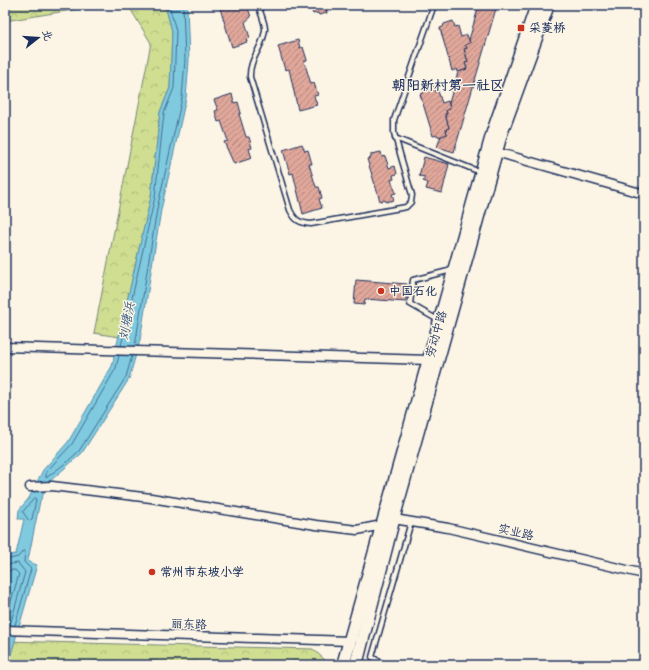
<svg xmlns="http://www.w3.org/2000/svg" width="649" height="670" viewBox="0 0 649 670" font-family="Pangolin,'LXGW WenKai TC',sans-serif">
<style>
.park{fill:url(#park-crowns);stroke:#758678}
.water{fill:#7fcadf;stroke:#578cab}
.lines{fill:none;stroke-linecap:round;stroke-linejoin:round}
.shore{stroke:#436d92;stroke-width:1}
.building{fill:url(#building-hatch);stroke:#1b2f5e}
.lane-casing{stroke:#1b2f5e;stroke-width:7}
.street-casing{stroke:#1b2f5e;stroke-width:11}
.secondary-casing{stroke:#1b2f5e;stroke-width:15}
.lane{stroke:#fcf5e5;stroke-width:4}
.street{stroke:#fcf5e5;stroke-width:8}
.secondary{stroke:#fcf5e5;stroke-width:12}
.poi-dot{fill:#c8321e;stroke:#fcf5e5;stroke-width:1.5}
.labels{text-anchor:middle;stroke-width:3;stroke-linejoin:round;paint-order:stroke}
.poi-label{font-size:12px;font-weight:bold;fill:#1b2f5e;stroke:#fcf5e5;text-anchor:start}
.street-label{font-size:12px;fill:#1b2f5e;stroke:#fcf5e5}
.water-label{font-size:13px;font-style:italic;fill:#34567e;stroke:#fcf5e5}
.quarter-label{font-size:14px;font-weight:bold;fill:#1b2f5e;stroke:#fcf5e5}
</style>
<defs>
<pattern id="park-crowns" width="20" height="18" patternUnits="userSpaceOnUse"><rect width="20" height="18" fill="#cfde91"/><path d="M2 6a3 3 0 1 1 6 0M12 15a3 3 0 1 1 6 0" fill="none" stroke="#b1bf7f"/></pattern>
<pattern id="building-hatch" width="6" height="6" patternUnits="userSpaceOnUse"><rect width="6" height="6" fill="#e0a79a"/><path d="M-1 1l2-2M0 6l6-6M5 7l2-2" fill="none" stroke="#b58881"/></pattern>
</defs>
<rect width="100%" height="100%" fill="#fcf5e5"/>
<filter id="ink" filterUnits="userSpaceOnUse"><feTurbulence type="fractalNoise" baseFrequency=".025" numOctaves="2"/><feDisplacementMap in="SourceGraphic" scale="8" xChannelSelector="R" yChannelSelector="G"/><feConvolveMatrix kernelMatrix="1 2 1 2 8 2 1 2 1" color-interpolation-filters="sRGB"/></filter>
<g filter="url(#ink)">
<g class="park">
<path d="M5,5H103L5,21Z"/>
<path d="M128,5H165L172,31L170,88L160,112L151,197L119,337L94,333L151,43Z"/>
<path d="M5,641L313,649L325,660L323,665H5Z"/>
</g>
<path class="water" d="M165,5H187L189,61L186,98L161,210L140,340L129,379L82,453L50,481L40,501L28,560L29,562L37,565L8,665H5V556L16,554L24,519H18L19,510L29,498L43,470L68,442L112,366L151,197L160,112L170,88L172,31Z"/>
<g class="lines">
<g class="shore">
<path d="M121,346L155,197L164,113L174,88L176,31L169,5"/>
<path d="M135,346L157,209L182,98L185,60L183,5"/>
<path d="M119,355L116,368L72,444L46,472V478L67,462L79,451L126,377L132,356"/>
<path d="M35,498L36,500L32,519L29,521L23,512Z"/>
<path d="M5,560L18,557L24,550L25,552L24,562L31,569L15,625"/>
<path d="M5,565L18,563L25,572L10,625"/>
<path d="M5,571L15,570L19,574L5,622"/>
</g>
</g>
<g class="building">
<path d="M219,5H241L243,10L248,8L251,17L245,22L250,38L246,39L247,42L232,47Z"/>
<path d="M310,5H328L326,7L327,13L319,15L318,13L313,14Z"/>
<path d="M479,5H497L454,152L437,147L441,136L447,134L446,129L449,128L445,114H447L446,110L450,109L449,103L458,72L467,69L465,63L468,62L464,49L467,48L465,45L470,43L469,40Z"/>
<path d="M453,21L455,27L458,26L461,37L467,35L470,43L465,45L467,48L464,49L468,62L465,63L467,69L458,72L457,69L452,71L440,28L443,27L444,24Z"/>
<path d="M298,40L300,48L303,47L307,60L304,61L311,84L314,83L318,95L314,96L317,105L298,110L289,69L285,70L278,46Z"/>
<path d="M434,86L436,92L438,91L442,103L448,101L450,109L446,110L447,114H445L449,128L446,129L447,134L439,137L438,135L433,136L420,94L424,93L425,89Z"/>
<path d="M232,94L234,103L238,102L241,113L239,114L246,137H249L252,148L249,149L252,158L234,164L224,142L228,141L221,121L218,122L215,111L218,110L214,100Z"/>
<path d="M302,144L305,151L308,150L312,164H309L316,187H319L322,198L319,199L322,208L303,214L293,173L290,174L283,150Z"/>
<path d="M381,152L382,157L385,156L389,168L395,166L397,174L393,175L394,179L391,180L396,193L392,194L394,200L386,202L385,200L380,201L367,159L371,158V154Z"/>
<path d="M424,157L449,164L442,193L426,189L428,183L423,181L425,177L419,176Z"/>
<path d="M356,280L407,284L406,302L365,299L364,305L354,304Z"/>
</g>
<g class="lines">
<defs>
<g id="lane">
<path d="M258,5C260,12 265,22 265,29C264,47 249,58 250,77L290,210C295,220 299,223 311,224L406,207L411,202L412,195L394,133V120L434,5"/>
<path d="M395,138L480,172"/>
<path d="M438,320L410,304L413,280L452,270"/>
<path d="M385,665L372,657L411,522"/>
</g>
<g id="street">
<path d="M496,152L644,194"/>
<path d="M5,347L429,360"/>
<path d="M30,487L52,486L151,498L316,525L357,530L382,525L394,519L448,528L644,574"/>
<path d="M5,630L350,641"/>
</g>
<g id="secondary">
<path d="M343,665L493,132L537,5"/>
<path d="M356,665L396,509L501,134L548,5"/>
</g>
</defs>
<use href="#lane" class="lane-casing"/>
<use href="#street" class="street-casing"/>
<use href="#secondary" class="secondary-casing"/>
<use href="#lane" class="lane"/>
<use href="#street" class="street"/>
<use href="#secondary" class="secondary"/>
</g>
</g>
<g class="poi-dot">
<rect x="517" y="24" width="8" height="8" rx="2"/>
<circle cx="381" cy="291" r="4"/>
<circle cx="152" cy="572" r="4"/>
</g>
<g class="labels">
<g class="poi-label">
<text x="529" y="32">采菱桥</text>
<text x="389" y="295">中国石化</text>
<text x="160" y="576">常州市东坡小学</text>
</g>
<g class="street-label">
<text transform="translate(436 334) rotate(-74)" y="4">劳动中路</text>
<text transform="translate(516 532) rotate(13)" y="4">实业路</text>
<text transform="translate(189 624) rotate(2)" y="4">丽东路</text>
</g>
<g class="water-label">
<text transform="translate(126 321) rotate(-80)" y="5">刘塘浜</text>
</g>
<g class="quarter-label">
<text x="448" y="90">朝阳新村第一社区</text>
</g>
</g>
<rect width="649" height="670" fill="none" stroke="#fcf5e5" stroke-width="20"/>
<rect x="10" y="10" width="629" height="650" fill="none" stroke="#1b2f5e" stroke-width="1.5" filter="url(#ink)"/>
<g transform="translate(38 38) rotate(73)" stroke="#fcf5e5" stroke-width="3" paint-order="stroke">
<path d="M0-3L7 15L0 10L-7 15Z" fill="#1b2f5e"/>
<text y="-6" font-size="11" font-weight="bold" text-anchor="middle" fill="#1b2f5e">北</text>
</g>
</svg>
